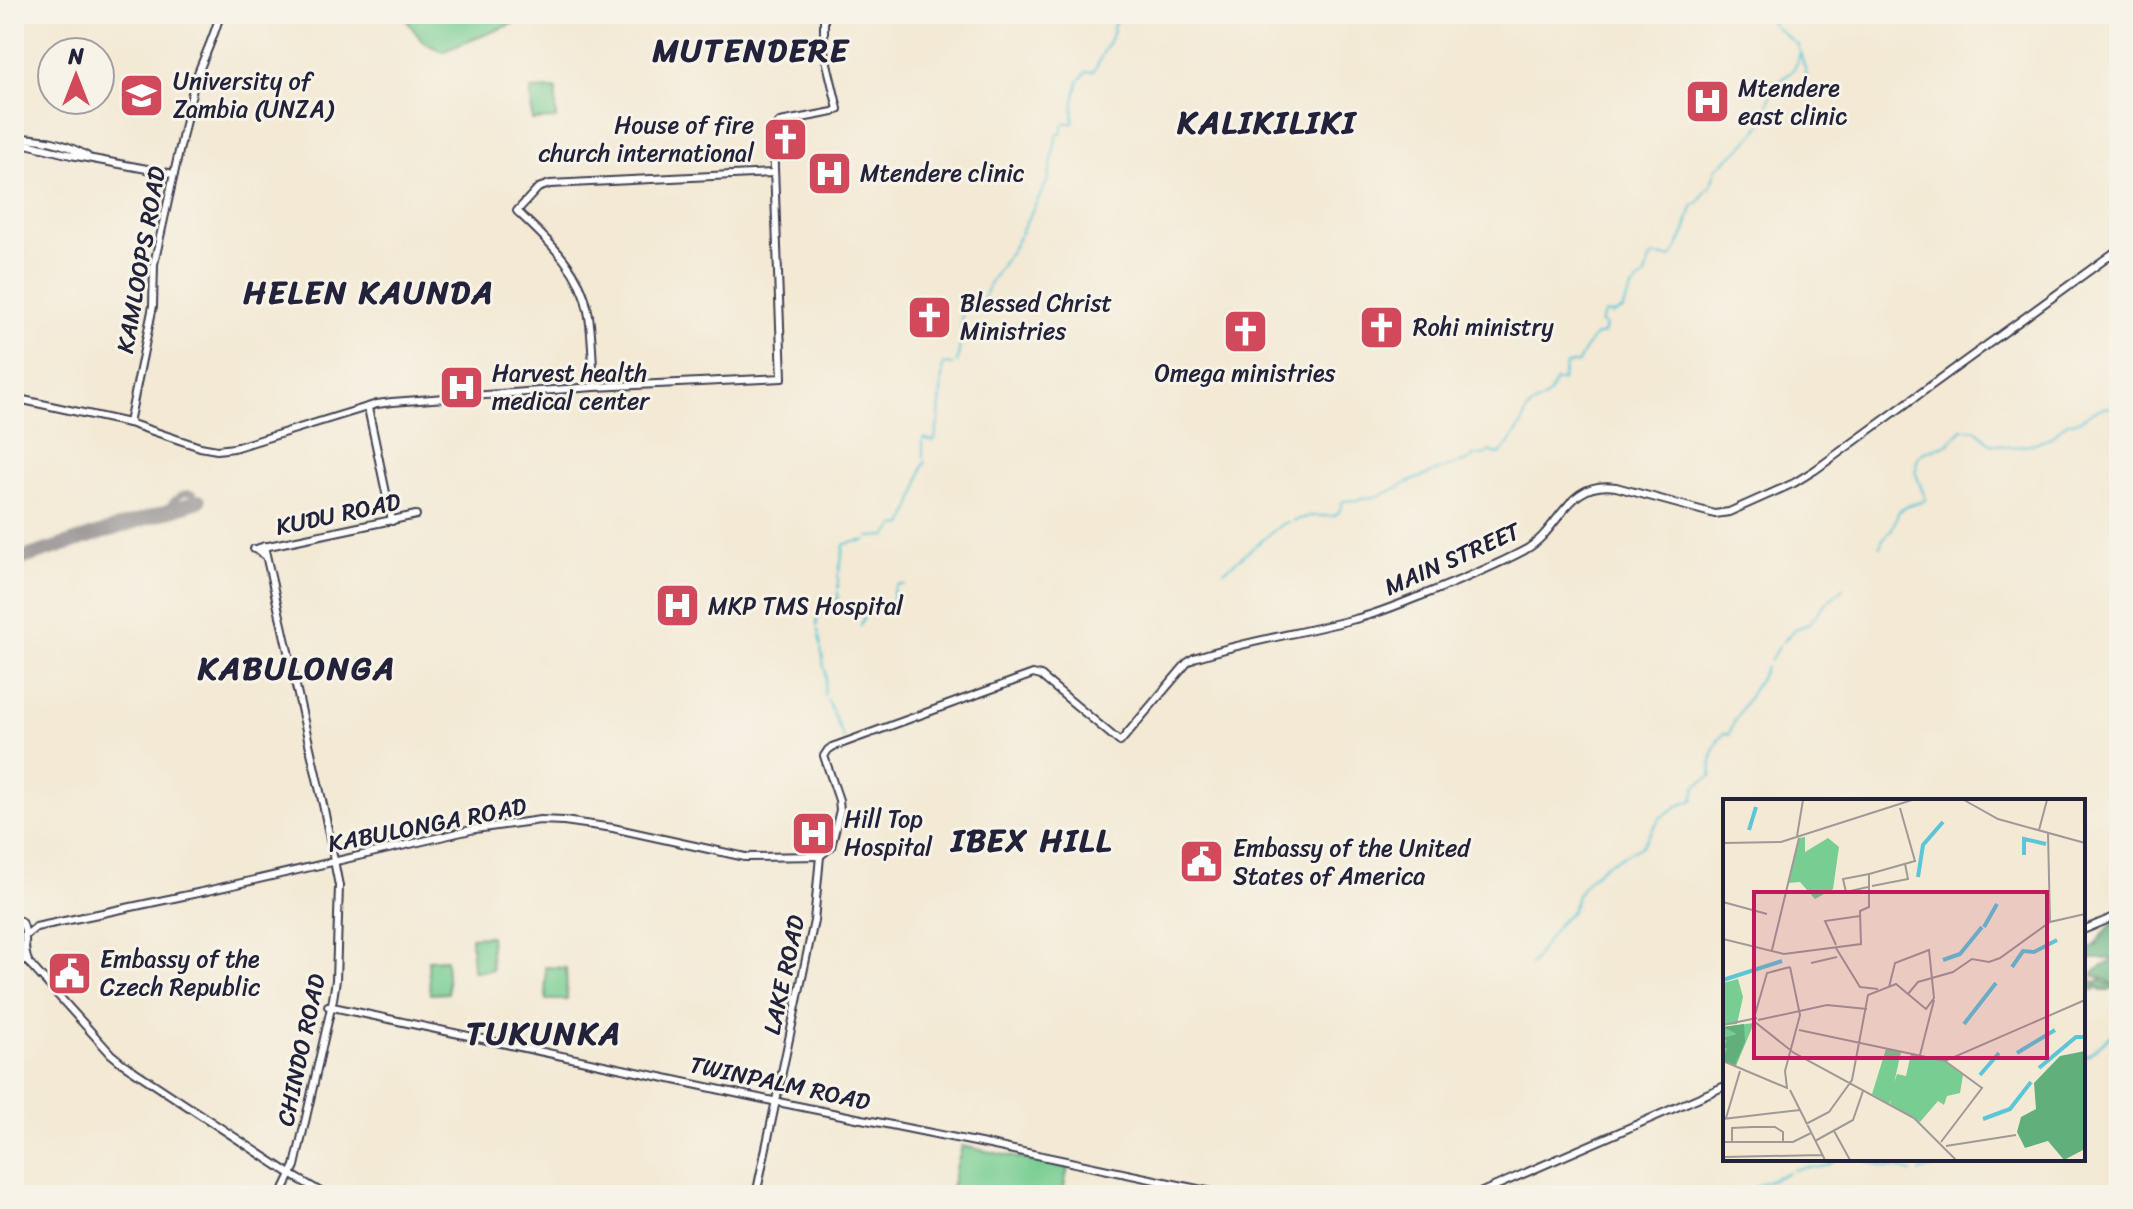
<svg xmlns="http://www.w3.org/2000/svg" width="2133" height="1209" viewBox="0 0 2133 1209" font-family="Sriracha,sans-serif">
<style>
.green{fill:#77cd92;stroke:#4c7866;stroke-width:2}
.forest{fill:#61b07c;stroke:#42695c;stroke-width:2}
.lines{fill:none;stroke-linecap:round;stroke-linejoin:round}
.stream{stroke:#5cc5d8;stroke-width:2}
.taxiway{stroke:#8a8688;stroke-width:6}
.runway{stroke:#8a8688;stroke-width:14}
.major-casing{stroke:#414052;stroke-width:10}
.major{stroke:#fff;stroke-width:6}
.labels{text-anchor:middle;stroke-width:6;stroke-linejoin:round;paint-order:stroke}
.poi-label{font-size:24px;fill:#22223b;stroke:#f7f3e8;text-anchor:start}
.street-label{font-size:24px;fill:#22223b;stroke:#f7f3e8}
.district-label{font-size:32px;font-weight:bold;letter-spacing:2px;fill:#22223b;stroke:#f7f3e8}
.inset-river{fill:none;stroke:#5cc5d8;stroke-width:4}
.inset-road{fill:none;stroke:#9f9997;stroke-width:2}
.view{fill:#c2185b;fill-opacity:0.15;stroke:#c2185b;stroke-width:4}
.inset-edge{fill:none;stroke:#22223b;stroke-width:4}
</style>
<rect width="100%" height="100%" fill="#f7f3e8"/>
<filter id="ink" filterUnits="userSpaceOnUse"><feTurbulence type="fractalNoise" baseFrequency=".0125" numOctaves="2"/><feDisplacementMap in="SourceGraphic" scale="16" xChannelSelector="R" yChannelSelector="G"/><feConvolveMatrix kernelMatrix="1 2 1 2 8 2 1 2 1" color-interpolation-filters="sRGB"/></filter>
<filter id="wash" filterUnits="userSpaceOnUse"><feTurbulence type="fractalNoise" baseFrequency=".006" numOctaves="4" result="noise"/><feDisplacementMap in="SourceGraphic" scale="32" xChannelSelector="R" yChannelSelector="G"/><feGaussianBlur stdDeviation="1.8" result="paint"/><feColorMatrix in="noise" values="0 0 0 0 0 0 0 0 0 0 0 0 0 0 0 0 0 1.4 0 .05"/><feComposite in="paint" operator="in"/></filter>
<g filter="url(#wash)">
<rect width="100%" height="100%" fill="#f3e9d4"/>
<g class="green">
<path d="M402,14H530L519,21L442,52L422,41Z"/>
<path d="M556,89V119L532,120L531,90Z"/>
<path d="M490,936L492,970L473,971L471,937Z"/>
<path d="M446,959L448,993L430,994L428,960Z"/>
<path d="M545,967L566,968L567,1000H546Z"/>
<path d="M962,1146L1068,1168L1062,1195H949Z"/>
<path d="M1142,1185L1192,1195H1140Z"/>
</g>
<g class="forest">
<path d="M2119,920V955L2111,959H2084V951L2097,945L2095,944L2111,925Z"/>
<path d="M2112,961H2119V980L2113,984L2116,986V990L2111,988L2109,990H2101L2097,986L2095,990H2085L2083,986V972H2087L2094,982L2093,985L2097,986L2096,982L2101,979L2108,984H2112L2104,978L2094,976L2093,972Z"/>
</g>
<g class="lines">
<g class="stream">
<path d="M1763,14L1773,24"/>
<path d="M1775,27L1798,45L1807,76"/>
<path d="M1795,67L1800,53"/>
<path d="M1081,79L1086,72L1094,71L1114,31L1113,26L1122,14"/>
<path d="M1776,85L1794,69"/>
<path d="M1065,123H1073L1074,100L1079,80"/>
<path d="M1020,234L1048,180L1057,134L1061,133L1063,125"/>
<path d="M1666,258L1672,257C1677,249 1681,240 1685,231C1688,224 1689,213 1693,205L1698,203L1708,188H1710L1716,169L1743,146L1761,126L1773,88"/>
<path d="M957,363L961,338L962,312L969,308H980L990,282L1013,248L1019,237"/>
<path d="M935,439L939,418L943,364L953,365"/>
<path d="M923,457V438L934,441"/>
<path d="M1377,496C1388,494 1397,487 1407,483C1428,474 1449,466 1470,460L1473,456L1487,454L1489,451L1500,455C1507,445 1518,433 1523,422C1526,415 1524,415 1528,410C1541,395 1546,406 1555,381H1562L1566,365L1578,363C1581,353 1588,345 1595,336L1603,334L1605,326L1600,323L1605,313L1613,314L1623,310L1624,305L1632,288L1645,276L1650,259L1654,256L1665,257"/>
<path d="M1293,521L1310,516H1334L1339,512L1343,501L1357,500L1375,497"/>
<path d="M869,537L887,536L895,526L904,525L916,494L922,468L925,462"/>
<path d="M1880,547L1883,539L1892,529L1899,511L1912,504L1926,500L1916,474L1917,460L1922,453L1948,444L1962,429H1975L1991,444L2013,447L2035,443L2051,437L2067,423L2080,420L2092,412L2102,408L2119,407"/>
<path d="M1224,571L1282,524L1288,522"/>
<path d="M839,572L844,545C849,541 859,542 866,540"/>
<path d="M838,588V575"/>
<path d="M831,606L838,598V592"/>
<path d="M883,607L892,602L894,589L898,584L904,585"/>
<path d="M874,612L880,609"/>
<path d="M817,626V619L828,609"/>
<path d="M860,626L863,618L871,614"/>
<path d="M818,630L819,633"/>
<path d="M819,636L821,646"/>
<path d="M1783,642L1795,629L1809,624L1822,607L1843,588"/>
<path d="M821,649L823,658"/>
<path d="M823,660L824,668"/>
<path d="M1770,661L1779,645"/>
<path d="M824,696L826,676L825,670"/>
<path d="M827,699L844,739"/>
<path d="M1530,966L1559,923L1572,911L1577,895L1588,880L1605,865L1642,846L1660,818L1678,806L1693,800L1696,786L1711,776C1713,756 1709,751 1724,733L1729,734C1738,710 1755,690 1766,666"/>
<path d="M2083,1059L2119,1029"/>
<path d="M1864,1159C1879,1169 1896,1167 1912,1172"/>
<path d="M1794,1170C1812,1164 1821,1173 1838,1159"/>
<path d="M1920,1172C1934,1165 1950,1168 1963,1159"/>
<path d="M1746,1195L1758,1185L1789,1172"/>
</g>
<path class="taxiway" d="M164,512C172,503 180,489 194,494L195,502"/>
<path class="runway" d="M14,561L199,501"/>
</g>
</g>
<g filter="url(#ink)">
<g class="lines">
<defs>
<g id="major">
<path d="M14,138C41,138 63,142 87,156"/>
<path d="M14,141L71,155L174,174"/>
<path d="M594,387C592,362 593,336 588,311C581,269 546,239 517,211L538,188L550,184L773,173"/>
<path d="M14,398L129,423L200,447L217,450L234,448L377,404L392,402L594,387L782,378L773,141L776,126L780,122L833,112L838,109L824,51V14"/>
<path d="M368,408L392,521"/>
<path d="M129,423L153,306L154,264L194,84C202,60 214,39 220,14"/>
<path d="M264,546L324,809L339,886L336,980L333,999L295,1166L281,1195"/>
<path d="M259,548L416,515"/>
<path d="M254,549L260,551L264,555"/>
<path d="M820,856L831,847L840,810L839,800L824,756L828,750L832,747L1033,674L1041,676L1120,742L1187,663L1194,658C1246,641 1302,633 1355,619C1377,614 1397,605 1418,597C1454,583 1491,568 1525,550C1562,529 1565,480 1616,487L1715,514L1729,512L1765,496L1794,483L1815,470L2119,249"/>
<path d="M20,921C30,932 21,945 28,961"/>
<path d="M2083,930L2119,915"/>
<path d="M25,936L36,927L207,891L475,829L540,820L564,821L613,828L745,857L820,856"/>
<path d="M14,950L30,964L111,1054L122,1063L292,1175L326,1195"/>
<path d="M328,1006L768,1100L990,1145L1226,1195"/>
<path d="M756,1195L814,921L820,856"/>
<path d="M1475,1195L1725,1086"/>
</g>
</defs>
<use href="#major" class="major-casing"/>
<use href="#major" class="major"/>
</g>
</g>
<defs>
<symbol id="university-square" viewBox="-11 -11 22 22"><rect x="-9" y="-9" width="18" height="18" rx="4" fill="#d1495b" stroke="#f7f3e8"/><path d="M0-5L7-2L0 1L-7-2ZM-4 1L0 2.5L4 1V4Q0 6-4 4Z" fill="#fff"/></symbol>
<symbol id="hospital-square" viewBox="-11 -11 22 22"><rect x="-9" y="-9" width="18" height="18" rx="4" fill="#d1495b" stroke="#f7f3e8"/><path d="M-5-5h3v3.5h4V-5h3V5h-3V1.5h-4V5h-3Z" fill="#fff"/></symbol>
<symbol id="church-square" viewBox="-11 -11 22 22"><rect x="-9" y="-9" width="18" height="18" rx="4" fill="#d1495b" stroke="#f7f3e8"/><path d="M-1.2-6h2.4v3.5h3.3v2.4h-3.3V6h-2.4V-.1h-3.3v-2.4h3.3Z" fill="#fff"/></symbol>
<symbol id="civic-square" viewBox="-11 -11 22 22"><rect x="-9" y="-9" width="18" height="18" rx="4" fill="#d1495b" stroke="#f7f3e8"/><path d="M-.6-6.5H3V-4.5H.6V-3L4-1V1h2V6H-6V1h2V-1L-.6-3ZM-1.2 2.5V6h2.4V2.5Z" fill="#fff"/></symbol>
</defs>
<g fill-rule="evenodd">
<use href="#university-square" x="116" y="70" width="51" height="51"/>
<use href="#hospital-square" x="1682" y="76" width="51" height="51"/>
<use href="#church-square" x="760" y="114" width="51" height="51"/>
<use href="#hospital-square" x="804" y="148" width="51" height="51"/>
<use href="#church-square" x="904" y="292" width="51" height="51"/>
<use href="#church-square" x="1356" y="302" width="51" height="51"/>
<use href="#church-square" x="1220" y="306" width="51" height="51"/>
<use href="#hospital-square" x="436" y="362" width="51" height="51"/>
<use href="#hospital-square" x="652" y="580" width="51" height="51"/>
<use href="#hospital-square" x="788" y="808" width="51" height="51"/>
<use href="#civic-square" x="1176" y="836" width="51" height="51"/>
<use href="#civic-square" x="44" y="948" width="51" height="51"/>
</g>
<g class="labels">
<g class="poi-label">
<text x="173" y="89">University of<tspan x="173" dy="28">Zambia (UNZA)</tspan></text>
<text x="1738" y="96">Mtendere<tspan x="1738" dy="28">east clinic</tspan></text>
<text x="754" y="133" text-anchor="end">House of fire<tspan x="754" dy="28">church international</tspan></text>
<text x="860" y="181">Mtendere clinic</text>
<text x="960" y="311">Blessed Christ<tspan x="960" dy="28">Ministries</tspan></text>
<text x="1413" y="335">Rohi ministry</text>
<text x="492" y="381">Harvest health<tspan x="492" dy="28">medical center</tspan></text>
<text x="1245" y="381" text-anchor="middle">Omega ministries</text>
<text x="708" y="614">MKP TMS Hospital</text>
<text x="844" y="827">Hill Top<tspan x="844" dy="28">Hospital</tspan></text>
<text x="1233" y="856">Embassy of the United<tspan x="1233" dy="28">States of America</tspan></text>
<text x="100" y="967">Embassy of the<tspan x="100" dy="28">Czech Republic</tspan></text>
</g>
<g class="street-label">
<text transform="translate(141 260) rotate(-80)" y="8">KAMLOOPS ROAD</text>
<text transform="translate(338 514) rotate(-12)" y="8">KUDU ROAD</text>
<text transform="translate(1452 559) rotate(-24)" y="8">MAIN STREET</text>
<text transform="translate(427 825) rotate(-11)" y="8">KABULONGA ROAD</text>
<text transform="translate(784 975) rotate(-78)" y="8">LAKE ROAD</text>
<text transform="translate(301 1050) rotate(-78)" y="8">CHINDO ROAD</text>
<text transform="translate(780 1083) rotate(12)" y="8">TWINPALM ROAD</text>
</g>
<g class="district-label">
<text x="751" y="61">MUTENDERE</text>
<text x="1267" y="133">KALIKILIKI</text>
<text x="369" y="303">HELEN KAUNDA</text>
<text x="297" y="679">KABULONGA</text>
<text x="1032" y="851">IBEX HILL</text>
<text x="544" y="1044">TUKUNKA</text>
</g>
</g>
<g transform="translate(1723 799)">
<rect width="362" height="362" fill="#f3e9d4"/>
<path d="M82,38V53L105,39L116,48L110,90L92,100L77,83L65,84L76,39ZM15,180L20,198L14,225L0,226V184ZM31,224L13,267L0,262V228ZM163,250L178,253L171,284L174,275L183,277L188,255L221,262L240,276L237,294L224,297L221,306L215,302L197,323L167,305L168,300L166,305L149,295Z" fill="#77cd92"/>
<path d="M21,225L22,243L12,266L0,262L4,249H0L4,242L0,239L14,235L0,228ZM362,252V350L341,361L325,342L302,349L294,333L298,318L313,310L311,284L337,257Z" fill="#61b07c"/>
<path class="inset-river" d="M26,31L33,8M301,56V40L323,45M195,78L200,46L220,23M261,128L274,105M220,161L237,155L259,128M289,168L300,152L311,153L334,141M0,181L59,162M241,225L273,184M294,254L332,231M316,269L353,238H362M257,276L276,254M260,320L287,310L308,283"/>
<path class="inset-road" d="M241,1L275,20L362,44M316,31L324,1M325,34L327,123M74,37L80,1M0,44L58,43L189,1M149,87L185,80L182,65M145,88L123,93L120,80L146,75M0,103L44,115M0,140L61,155L138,145L137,112L146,108V75L192,62L177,9M113,146L102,122L137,117M113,149L137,188L155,190M49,151L76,39M88,164L114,158M166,188L172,164L206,151L211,199L203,210L185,195M31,219L44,174L67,168M35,221L104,206L144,210M32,223L71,254L191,319L233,361M0,226L34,219M76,231L222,262L362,201M197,256L211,201M0,262L64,289L62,272L77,216L67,168M67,291L102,361M3,319L17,272M0,320L77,311M83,325L106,313L129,281L145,196L173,185L185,195L195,183L230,173L249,160L266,163L277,159L327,123L362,115M111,332L127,361M92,342L130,321L140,292M0,343H70L88,334M9,343V329L29,328H52L60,333V343M218,343L259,289L222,262M223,347L293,336M0,358L99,356"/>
<path class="view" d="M31,93H324V259H31Z"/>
<rect width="362" height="362" class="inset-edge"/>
</g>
<rect width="2133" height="1209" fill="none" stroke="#f7f3e8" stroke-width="48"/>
<g transform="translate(76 76)"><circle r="38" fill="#f7f3e8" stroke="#a29fa3" stroke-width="2"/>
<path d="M0-6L14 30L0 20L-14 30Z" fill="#d1495b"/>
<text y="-12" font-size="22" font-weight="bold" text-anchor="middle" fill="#22223b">N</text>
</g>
</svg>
